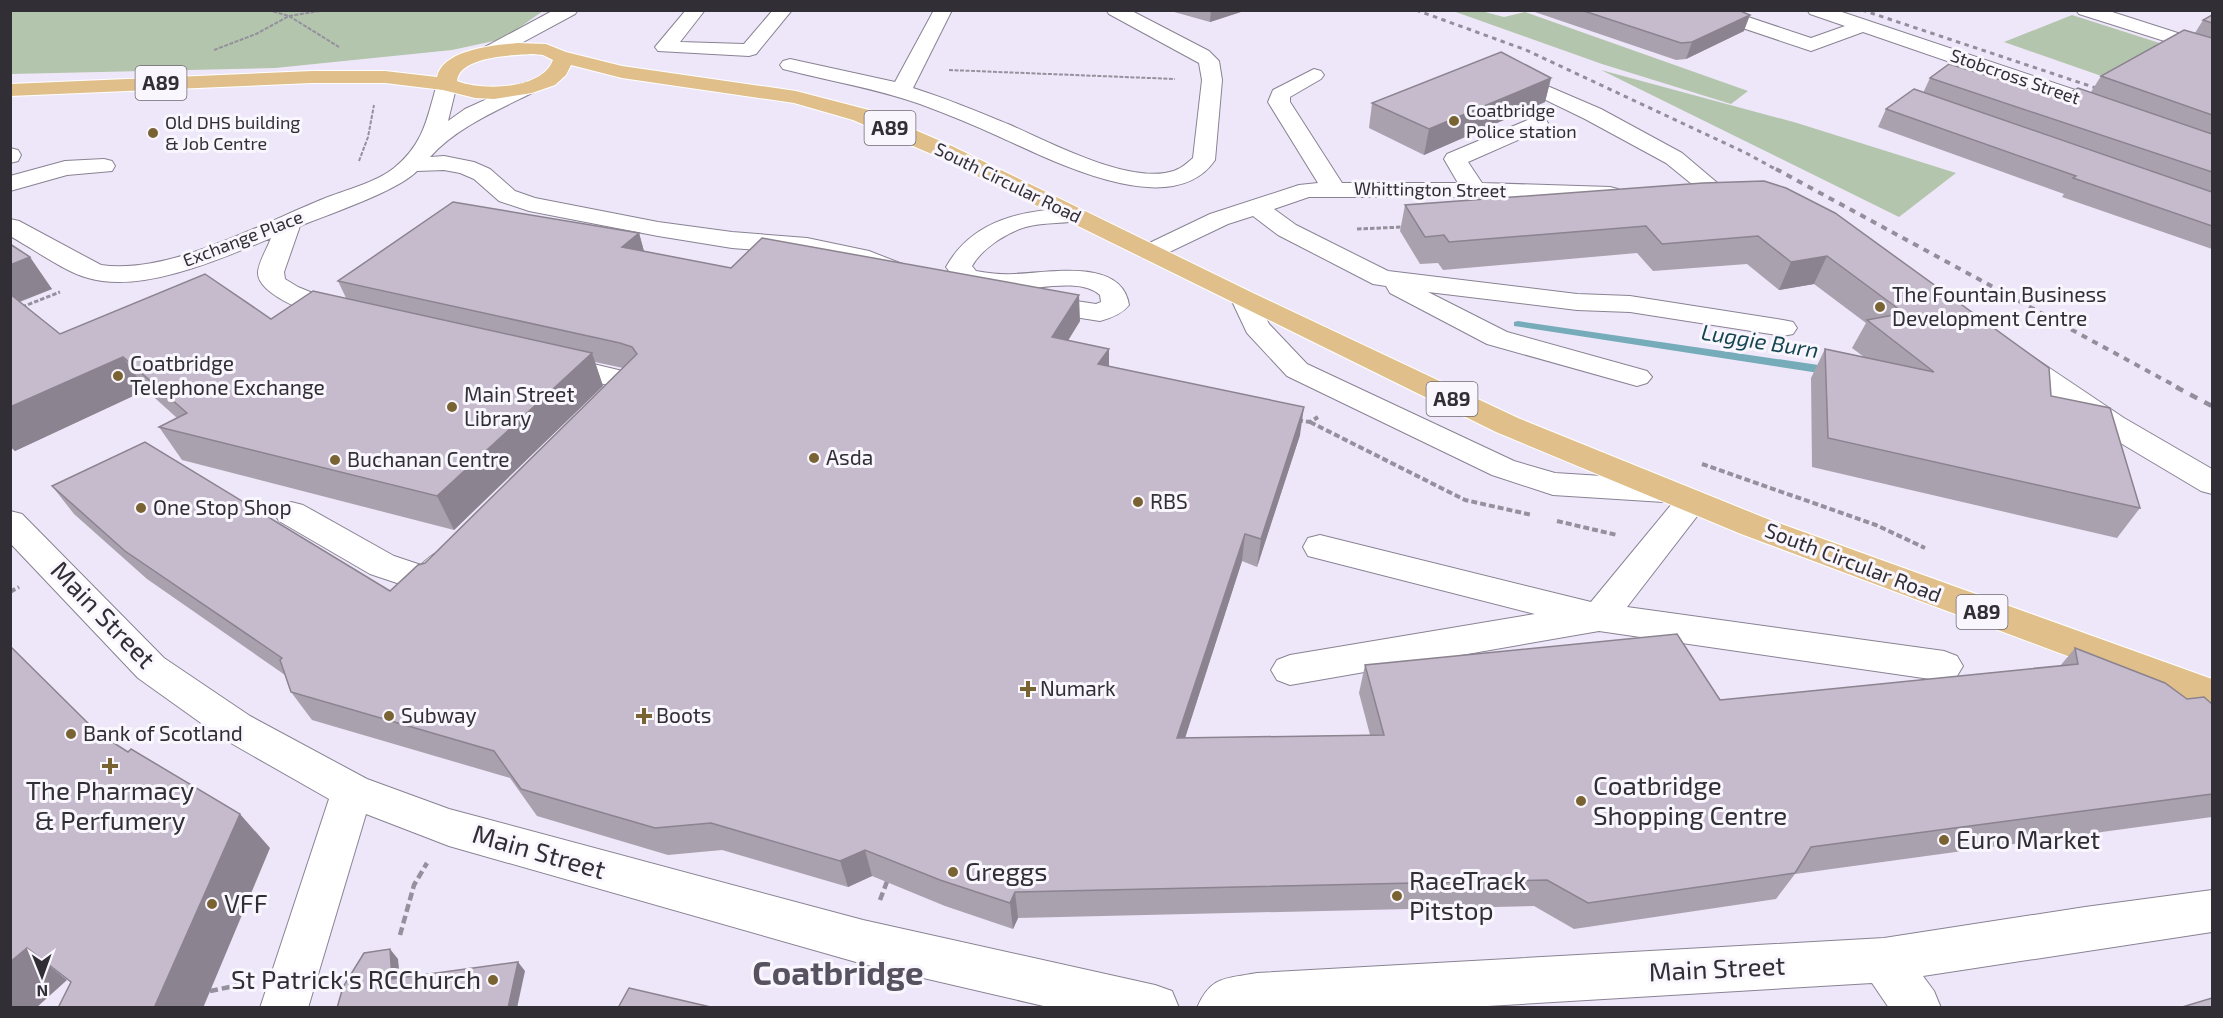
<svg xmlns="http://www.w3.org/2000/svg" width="2223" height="1018" viewBox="0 0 2223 1018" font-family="'Exo 2',sans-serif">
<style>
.green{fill:#b3c5ac}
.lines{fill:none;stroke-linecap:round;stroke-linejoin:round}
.stream{fill:#76acba;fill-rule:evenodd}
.minor-casing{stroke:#898293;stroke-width:2}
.major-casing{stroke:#fff;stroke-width:2}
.path-far3{stroke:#95909d;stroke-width:2;stroke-dasharray:4 1.5;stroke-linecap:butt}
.path-far2{stroke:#95909d;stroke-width:3;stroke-dasharray:4.5 2;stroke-linecap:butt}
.path-far1{stroke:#95909d;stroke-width:4;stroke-dasharray:6 3;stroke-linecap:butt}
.path{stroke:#95909d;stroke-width:4.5;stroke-dasharray:8 4;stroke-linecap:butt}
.minor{fill:#fff;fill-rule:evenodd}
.major{fill:#e0bf8b;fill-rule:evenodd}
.rail-far2{stroke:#938e9b;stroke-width:3;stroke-dasharray:4.5 4.5;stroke-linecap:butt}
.rail-far1{stroke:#938e9b;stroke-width:4;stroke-dasharray:6 6;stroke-linecap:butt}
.rail{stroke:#938e9b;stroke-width:4.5;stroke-dasharray:8 8;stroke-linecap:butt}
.wall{fill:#aaa1af}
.shaded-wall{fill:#8b838f}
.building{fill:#c6bbcc;stroke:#8b838f;stroke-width:1.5}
.poi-dot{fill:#7a6333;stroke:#f9f6fe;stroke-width:2}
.labels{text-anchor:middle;stroke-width:6;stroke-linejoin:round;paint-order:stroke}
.far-street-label{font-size:18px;fill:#312e35;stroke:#f9f6fe}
.far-poi-label{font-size:18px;fill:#312e35;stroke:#f9f6fe;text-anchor:start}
.shield{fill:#f9f6fe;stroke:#6d6a71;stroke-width:1.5}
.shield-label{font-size:20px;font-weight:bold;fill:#312e35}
.poi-label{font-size:21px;fill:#312e35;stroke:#f9f6fe;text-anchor:start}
.street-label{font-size:21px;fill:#312e35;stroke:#f9f6fe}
.water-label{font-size:22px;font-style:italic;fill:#144550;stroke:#f9f6fe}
.near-street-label{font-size:26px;fill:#312e35;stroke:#f9f6fe}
.near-poi-label{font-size:26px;fill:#312e35;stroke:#f9f6fe;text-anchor:start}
.near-district-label{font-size:33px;font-weight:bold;fill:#575160;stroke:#f9f6fe}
</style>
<rect width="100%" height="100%" fill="#eee7f9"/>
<g class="green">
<path d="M296,10L543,11L503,39L452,50L275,68L11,74L10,11Z"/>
<path d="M1453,11H1481L1504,17L1525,12L1748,91L1731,104L1602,64Z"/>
<path d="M2072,15L2172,47L2110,79L2004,42Z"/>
<path d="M1601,70L1797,123L1956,173L1899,217Z"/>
</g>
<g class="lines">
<path class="stream" d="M1518,321L1832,367L1838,371L1832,375L1514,326V322Z"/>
<defs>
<g id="minor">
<path d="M554,10H578L575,14L499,55H485L482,51L485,47Z"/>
<path d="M686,10H705L680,42L744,44L773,10H792L756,54L749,56L658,51L655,47Z"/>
<path d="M934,10H952L913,88C945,98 976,111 1008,124C1049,142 1120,180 1165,173C1178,171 1184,166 1193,158L1202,80L1199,63L1109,14L1106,10H1130L1209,51L1219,61L1222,80L1215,160C1172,223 1053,161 1000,137C974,125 947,114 920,104C875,88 829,81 783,69L780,65L783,61L790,59L895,82Z"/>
<path d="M1698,10H1727L1811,38L1845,26L1810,14L1807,10H1836L2117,104L2120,109L2117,114L2109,115L2101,114L1863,32L1811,51L1701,14Z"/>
<path d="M2076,10H2106L2212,44V56L2079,14Z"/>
<path d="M1314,69L1321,71L1324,75L1321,79L1290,97V102L1342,183H1458L1444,159L1447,154L1537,116L1545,118L1548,123L1545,128L1468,162L1482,183L1610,187L1618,189L1622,194L1618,199L1610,201L1474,197H1309L1274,209L1296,225L1388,271L1577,294L1630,296L1783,320L1793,322L1797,328L1793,334L1783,336L1630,312L1577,310L1428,292L1507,332L1647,371L1652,377L1647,383L1637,386L1487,344L1390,293L1386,286L1373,284L1278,235L1253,216L1228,224L1159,257L1150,260L1141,257L1137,252L1141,247L1210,214L1299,185L1318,183L1268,102L1273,90Z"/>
<path d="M1524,76L1601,109L1682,153L1734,197L1730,202L1722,204L1714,202L1666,163L1585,119L1517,86L1514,82L1517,78Z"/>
<path d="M447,78L454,80L457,84L448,121L465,109L520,84L527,82L534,84L537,88L534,92C498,110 457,127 430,157L444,156L474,162L490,169L515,191L535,198L658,222L732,232L807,238L869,251L910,267L914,273L910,279L901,281L853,262L807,254L732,248L658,236L529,211L499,201L474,179L460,173L444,170L417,171C398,191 329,214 300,226L284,272L285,279L298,287L352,309L356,315L352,321L342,323C322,318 258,297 258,273C258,263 267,249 271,238C221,259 141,294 88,278C65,272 32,248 10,236V219L19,221L101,265C168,275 261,224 323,199C345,190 375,183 394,168C424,144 427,118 437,84L440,80Z"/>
<path d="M10,148L18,150L21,155L18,161L10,163Z"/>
<path d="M104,159L112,161L115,166L112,171L67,175L10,191V176L65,161Z"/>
<path d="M1074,208L1083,210L1086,215L1083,220C1065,224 1047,222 1030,226C1010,230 982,248 972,266L976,271C988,273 1001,275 1013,274C1048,273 1122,257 1129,305C1122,314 1111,318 1100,321L1036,311L1026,309L1023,303L1026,297L1036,295L1096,304L1101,302L1100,295C1081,277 1034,290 1009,290C992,290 974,287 958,283L946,267C973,219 1024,210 1074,208Z"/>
<path d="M1244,291L1253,293L1269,324L1307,364L1514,461L1555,473L1664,480L1675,483L1680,491L1675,499L1664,502L1553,495L1492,475L1287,376L1247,333L1231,299L1235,293Z"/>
<path d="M2014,348L2024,351L2124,418L2212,469V494L2201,491L2102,432L2004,363L2000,357L2004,351Z"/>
<path d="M556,355L639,375L644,381C632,398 618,413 597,408L593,401L608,385L546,370L542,364L546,358Z"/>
<path d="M1692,491L1704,494L1708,502L1627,607L1944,651L1957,656L1963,666L1957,676L1944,681L1599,631L1290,685L1277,680L1271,670L1277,660L1290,655L1535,614L1308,556L1303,547L1308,538L1320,535L1591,602L1680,494Z"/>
<path d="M291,502L303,505L394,556L421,565C433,553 440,548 457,553L462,562L439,589L427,593L370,574L279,521L274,513L279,505Z"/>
<path d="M10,511L22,514L164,658L250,716L367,779L449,809L863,920L1155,985L1172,991L1179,1008H1052L863,964L449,846L366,814L308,1008H260L329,799L222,738L138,678L10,543Z"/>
<path d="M2212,890V932L1923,976L1934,991L1941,1008H1889L1872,983L1453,1008H1197C1211,975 1226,979 1257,973L1884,938L2085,907Z"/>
</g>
<path id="major" d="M518,43L546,44L566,52L622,66L796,91L869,110L952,146L1253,293L1518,418L1765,518L2212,679V710L1741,534L1496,432L936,156L853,120L794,103L622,78L571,65L566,75L555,85L532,93L494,99L475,98L443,90L385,83H312L10,96V84L312,71H385L437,77C443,49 495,45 518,43ZM533,54L543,55L553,60C542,90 482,91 457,81C459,56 514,55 533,54Z"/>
</defs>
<use href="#minor" class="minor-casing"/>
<use href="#major" class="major-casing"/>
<g class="path-far3">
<path d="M268,10L289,16L339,47"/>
<path d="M214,50L256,34L289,16L326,10"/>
<path d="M949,70L1175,79"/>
<path d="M359,161L368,137L374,105"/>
</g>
<g class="path-far2">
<path d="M1357,229L1403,227"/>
<path d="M22,307L60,292"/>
</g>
<g class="path-far1">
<path d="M1297,420L1310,422L1318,417"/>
<path d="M1310,422L1465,500L1532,515"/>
<path d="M1702,464L1876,525L1925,548"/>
<path d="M1557,521L1617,535"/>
<path d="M10,592L19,587"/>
</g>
<g class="path">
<path d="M880,900L888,879"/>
<path d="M400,935L414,885L427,863"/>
<path d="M210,991L245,984"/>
</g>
<use href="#minor" class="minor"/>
<use href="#major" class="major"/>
<g class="rail-far2">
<path d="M1416,10L1526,50L1746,153L1779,171"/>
<path d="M1862,10L2108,92"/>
</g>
<path class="rail-far1" d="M1776,169L2179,388"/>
<path class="rail" d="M2176,387L2212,406"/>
</g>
<g class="wall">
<path d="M1167,10H1247L1210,22Z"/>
<path d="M1529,10H1738L1744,31L1686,59L1676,60Z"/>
<path d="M2212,15V249L2062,197L2064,194L1878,127L1886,109L1923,93L1930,78L2060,98L2091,92L2101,76L2195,33L2203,20Z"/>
<path d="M1551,78L1545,102L1424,155L1369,128L1372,103Z"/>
<path d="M1764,181L2051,396L2140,508L2117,538L1812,467L1811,378L1825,349L1864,357L1852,348L1866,323L1814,284L1779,290L1747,264L1653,271L1637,253L1443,270L1438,263L1420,264L1400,231L1405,205Z"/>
<path d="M639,233L644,251L731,268L1080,321L1068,341L1109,349V366L1300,435L1257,567L1242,561L1185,738L1370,735L1359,693L1365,665L1720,700L2060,666L2075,648L2187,699L2212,704V817L1795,874L1776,899L1574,929L1534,906L1018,918L1013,929L945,906L872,876L848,887L722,850L668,855L537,816L510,778L312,720L291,692L285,675L147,579L74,514L52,486L390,591L425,563L623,368L595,362L603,386L454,530L182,460L159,427L177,418L146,390L15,451L10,447V244L52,289L20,302L60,334L271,319L346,298L338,281Z"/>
</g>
<g class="shaded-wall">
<path d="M1211,10H1247L1210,22Z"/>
<path d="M1750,15L1744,31L1686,59L1692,42Z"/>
<path d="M1551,78L1545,102L1424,155L1429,129Z"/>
<path d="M639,233L646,259L622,247Z"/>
<path d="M1827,256L1814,284L1779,290L1791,262Z"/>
<path d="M30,257L52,289L10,305V265Z"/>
<path d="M1079,295L1080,321L1053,364L1052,337Z"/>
<path d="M1109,349V376L1098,364Z"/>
<path d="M592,353L603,386L454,530L437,496Z"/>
<path d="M123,357L146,390L15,451L10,446V407Z"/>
<path d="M1304,407L1300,435L1257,567L1261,539Z"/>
<path d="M1245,534L1242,561L1176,766L1177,738Z"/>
<path d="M240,814L270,848L203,1008H154Z"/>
<path d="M865,850L872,876L848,887L840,861Z"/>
<path d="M1015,892L1018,918L1013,929L1010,903Z"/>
<path d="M27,948L67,980L36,1008H10V962Z"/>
<path d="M390,949L398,959L401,989L392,979Z"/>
<path d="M518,962L525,971L517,1008H508Z"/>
</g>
<g class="building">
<path d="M1581,10H1738L1750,15L1692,42L1681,43Z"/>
<path d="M2212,15V23L2203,20Z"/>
<path d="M2184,30L2212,38V115L2101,76Z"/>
<path d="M1501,52L1551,78L1429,129L1372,103Z"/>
<path d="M1949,64L2060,98L2078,88L2212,134V172L1930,78Z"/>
<path d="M1914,89L2212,192V226L2073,178L2076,176L1886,109Z"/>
<path d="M1764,181L1786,188L1835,213L2049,368L2051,396L2110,408L2140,508L1828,438L1825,349L1934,372L1867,320L1904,313L1827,256L1791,262L1758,236L1662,244L1646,226L1449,242L1444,235L1425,237L1405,205L1703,183Z"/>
<path d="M453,202L639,233L622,247L731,268L762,238L1079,295L1052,337L1109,349L1098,364L1304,407L1261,539L1245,534L1177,738L1384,735L1365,665L1677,634L1720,700L2078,664L2075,648L2165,683L2187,699L2204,697L2212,704V794L1811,847L1795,873L1588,903L1547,880L1015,892L1010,903L940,880L865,850L840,861L711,823L655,828L521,789L494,751L291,692L280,660L282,658L125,551L52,486L145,442L390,591L418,565L425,563L637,354L632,347L620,343L338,281Z"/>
<path d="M10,244L30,257L10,265Z"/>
<path d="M205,274L271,319L313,291L592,353L437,496L159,427L187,413L123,357L10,407V294L60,334Z"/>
<path d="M10,646L98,733L128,752L131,749L240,814L154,1008H58L71,982L27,948L10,962Z"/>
<path d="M390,949L392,979L518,962L508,1008H337L343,987L364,953Z"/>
<path d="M629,988L715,1008H618Z"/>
<path d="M2212,998V1008H2179Z"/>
</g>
<g class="poi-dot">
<circle cx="1454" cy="121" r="6"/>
<circle cx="153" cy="133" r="6"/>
<circle cx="1880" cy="307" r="6"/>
<circle cx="118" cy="376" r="6"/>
<circle cx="452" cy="407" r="6"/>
<circle cx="814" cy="458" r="6"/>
<circle cx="335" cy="460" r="6"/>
<circle cx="1138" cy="502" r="6"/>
<circle cx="141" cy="508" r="6"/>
<path d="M1025 680h6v6h6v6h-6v6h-6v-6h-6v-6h6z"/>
<circle cx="389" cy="716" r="6"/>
<path d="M641 707h6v6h6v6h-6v6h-6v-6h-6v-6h6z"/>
<circle cx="71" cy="734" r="6"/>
<path d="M107 757h6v6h6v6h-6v6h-6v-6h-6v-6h6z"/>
<circle cx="1581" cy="801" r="6"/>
<circle cx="1944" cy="840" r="6"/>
<circle cx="953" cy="872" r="6"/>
<circle cx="1397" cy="896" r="6"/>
<circle cx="212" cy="904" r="6"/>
<circle cx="493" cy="980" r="6"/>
</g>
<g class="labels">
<g class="far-street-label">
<text transform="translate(2015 77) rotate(19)" y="6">Stobcross Street</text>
<text transform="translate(1008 183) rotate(26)" y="6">South Circular Road</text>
<text transform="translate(1430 190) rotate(1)" y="6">Whittington Street</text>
<text transform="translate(243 239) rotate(-21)" y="6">Exchange Place</text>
</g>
<g class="far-poi-label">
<text x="1466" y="117">Coatbridge<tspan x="1466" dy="21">Police station</tspan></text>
<text x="165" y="129">Old DHS building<tspan x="165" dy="21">&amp; Job Centre</tspan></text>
</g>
<g class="shield">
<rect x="135.5" y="66" width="51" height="34" rx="4.5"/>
<rect x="864.5" y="111" width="51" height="34" rx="4.5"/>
<rect x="1426.5" y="382" width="51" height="34" rx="4.5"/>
<rect x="1956.5" y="595" width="51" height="34" rx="4.5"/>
</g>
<g class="shield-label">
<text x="161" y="90">A89</text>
<text x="890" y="135">A89</text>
<text x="1452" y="406">A89</text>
<text x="1982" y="619">A89</text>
</g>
<g class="poi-label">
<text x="1892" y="302">The Fountain Business<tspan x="1892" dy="24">Development Centre</tspan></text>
<text x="130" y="371">Coatbridge<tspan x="130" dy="24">Telephone Exchange</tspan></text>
<text x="464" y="402">Main Street<tspan x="464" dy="24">Library</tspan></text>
<text x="826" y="465">Asda</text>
<text x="347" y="467">Buchanan Centre</text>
<text x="1150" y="509">RBS</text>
<text x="153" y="515">One Stop Shop</text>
<text x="1040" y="696">Numark</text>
<text x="401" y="723">Subway</text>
<text x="656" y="723">Boots</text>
<text x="83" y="741">Bank of Scotland</text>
</g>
<g class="street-label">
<text transform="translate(1853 563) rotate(21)" y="7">South Circular Road</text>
</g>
<g class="water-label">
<text transform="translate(1760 341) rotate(9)" y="8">Luggie Burn</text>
</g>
<g class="near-street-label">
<text transform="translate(103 615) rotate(46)" y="9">Main Street</text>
<text transform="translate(539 852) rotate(16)" y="9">Main Street</text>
<text transform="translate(1717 969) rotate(-3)" y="9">Main Street</text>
</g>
<g class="near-poi-label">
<text x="1593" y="795">Coatbridge<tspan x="1593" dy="30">Shopping Centre</tspan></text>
<text x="110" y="800" text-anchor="middle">The Pharmacy<tspan x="110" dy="30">&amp; Perfumery</tspan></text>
<text x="1956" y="849">Euro Market</text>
<text x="965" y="881">Greggs</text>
<text x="1409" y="890">RaceTrack<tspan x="1409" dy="30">Pitstop</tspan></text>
<text x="224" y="913">VFF</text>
<text x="481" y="989" text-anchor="end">St Patrick's RCChurch</text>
</g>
<g class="near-district-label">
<text x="838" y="985">Coatbridge</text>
</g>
</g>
<rect width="2223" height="1018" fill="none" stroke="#312e35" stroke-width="24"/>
<g transform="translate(42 976) rotate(179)" stroke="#f9f6fe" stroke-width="4.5" paint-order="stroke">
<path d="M0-4.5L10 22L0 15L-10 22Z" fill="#312e35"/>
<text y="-9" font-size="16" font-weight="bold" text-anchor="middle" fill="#312e35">N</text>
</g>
</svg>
